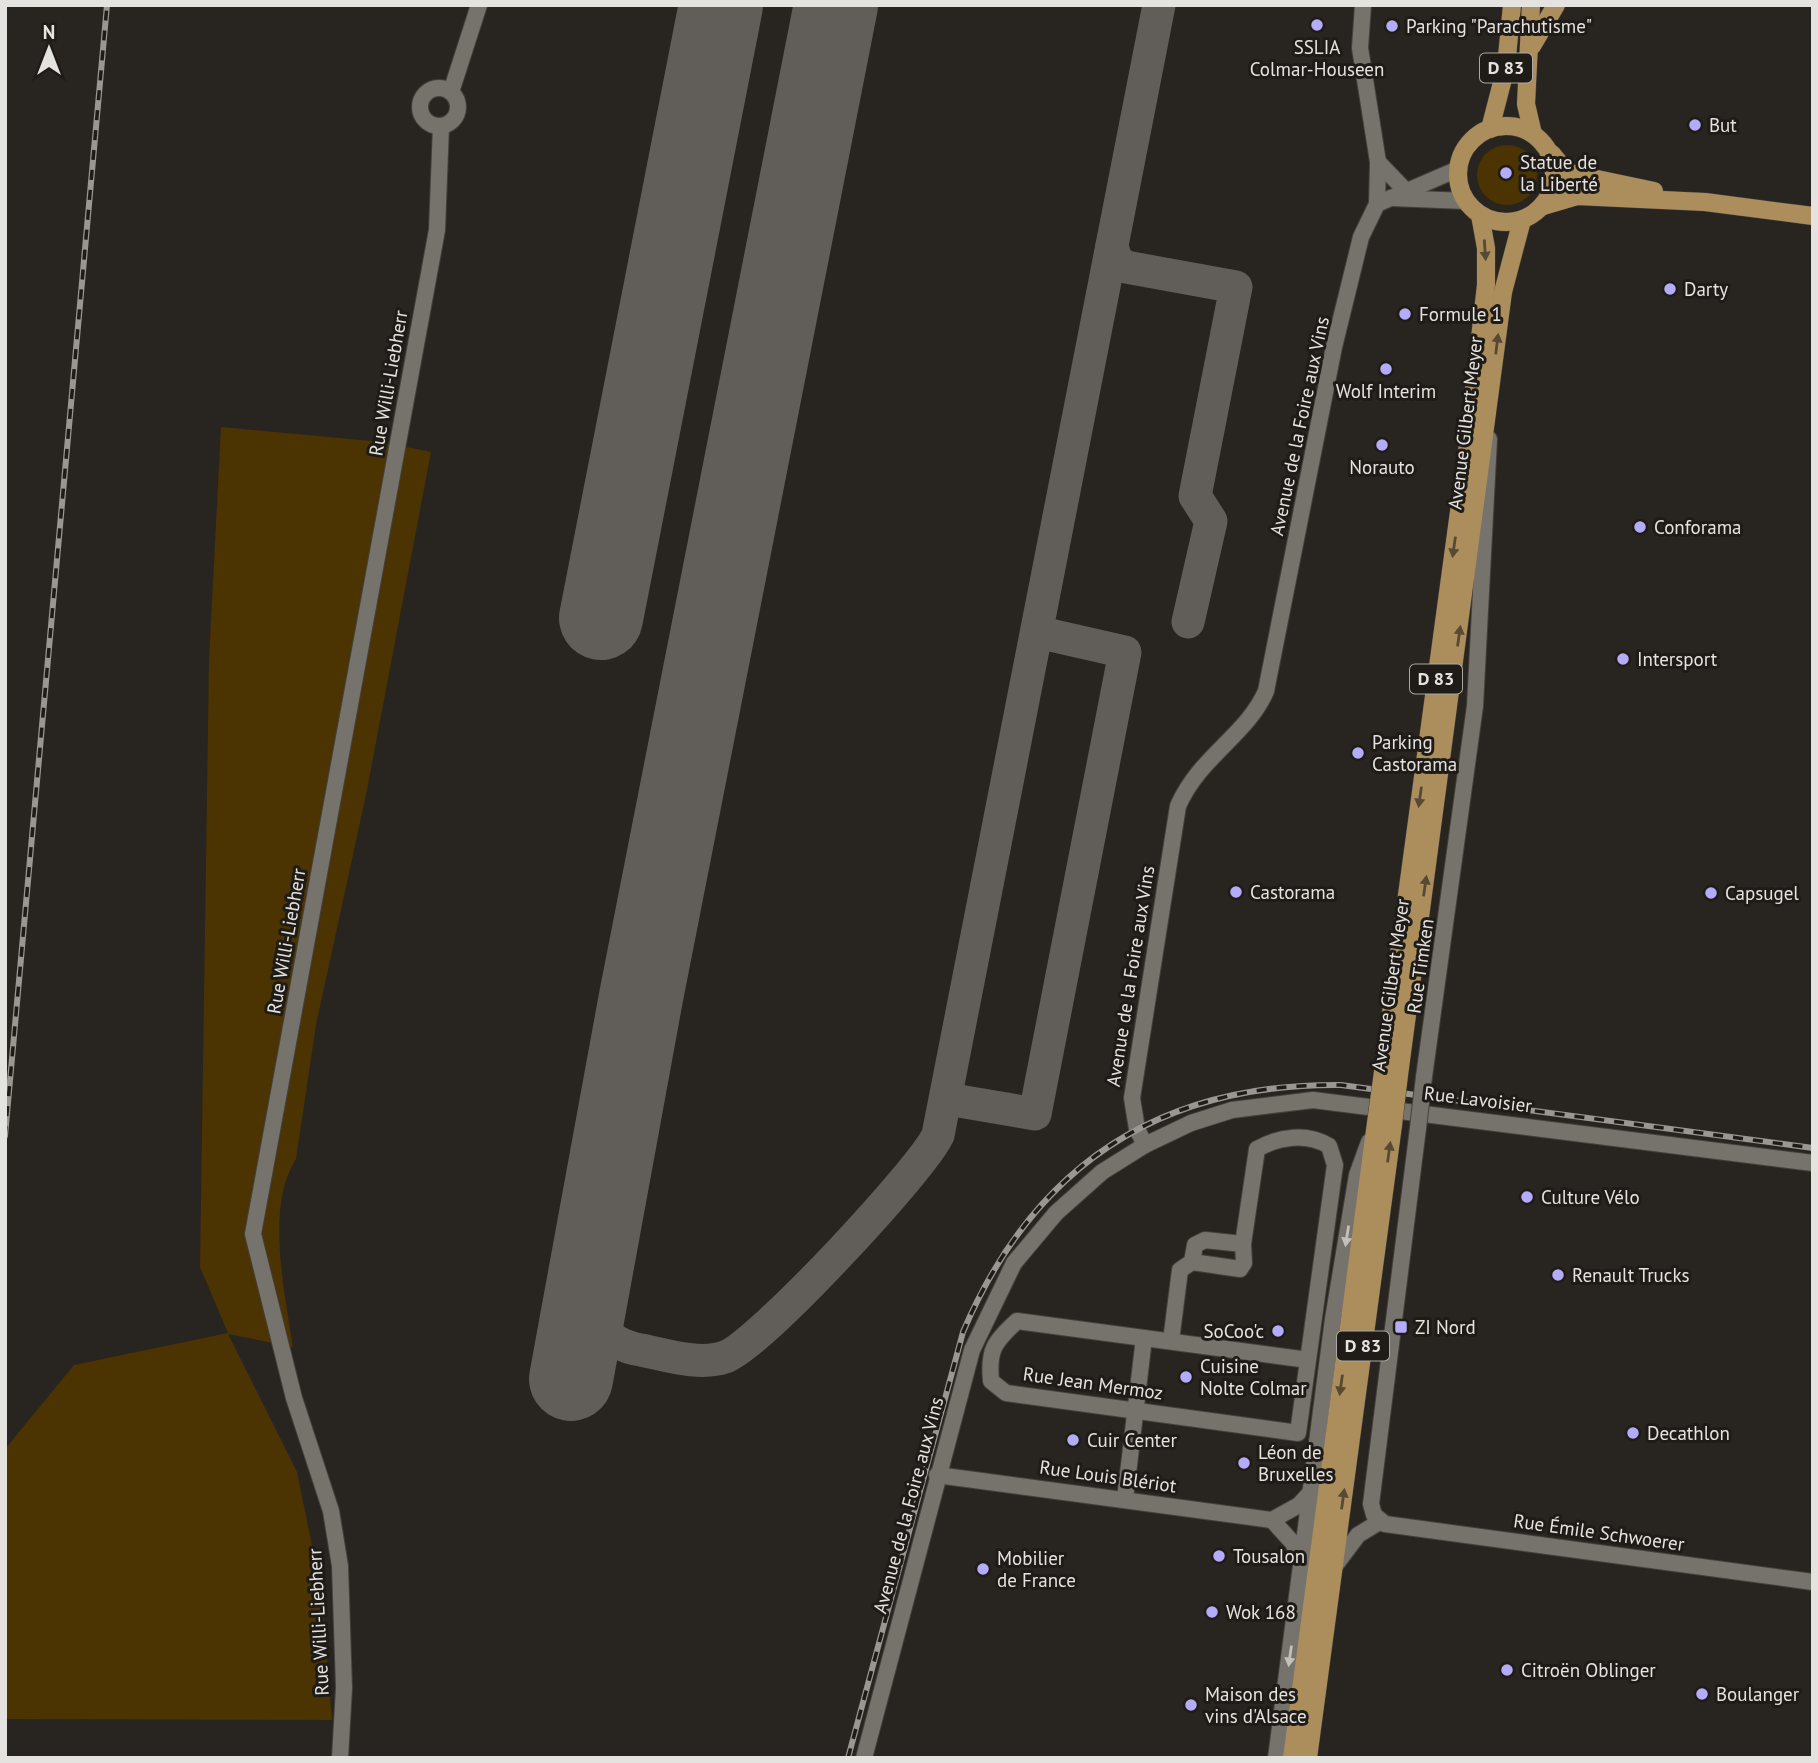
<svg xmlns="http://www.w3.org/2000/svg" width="1818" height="1763" viewBox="0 0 1818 1763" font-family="'PT Sans',sans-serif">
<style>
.green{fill:#4b3302}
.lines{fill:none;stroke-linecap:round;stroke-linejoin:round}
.taxiway{stroke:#615e5a;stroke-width:33}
.runway{stroke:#615e5a;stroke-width:84}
.minor-casing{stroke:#44413d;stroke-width:18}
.major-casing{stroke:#44413d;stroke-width:19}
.minor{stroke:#76726c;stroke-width:16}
.major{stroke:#ac8e5d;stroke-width:18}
.rail-casing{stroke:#9a9793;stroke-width:6}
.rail{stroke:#1f1b17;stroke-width:3.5;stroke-dasharray:10;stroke-linecap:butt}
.minor-bridge-casing{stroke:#44413d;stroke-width:18;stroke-linecap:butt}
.major-bridge-casing{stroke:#44413d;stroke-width:19;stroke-linecap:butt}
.minor-bridge{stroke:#76726c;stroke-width:16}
.major-bridge{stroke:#ac8e5d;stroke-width:18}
.oneway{fill:#574933}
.oneway2{fill:#c4c1bd}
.poi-dot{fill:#b4acf9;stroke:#1f1b17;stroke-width:2.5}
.labels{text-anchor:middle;stroke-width:6;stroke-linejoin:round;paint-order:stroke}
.shield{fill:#1f1b17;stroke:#aaa7a4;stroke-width:2}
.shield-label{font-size:18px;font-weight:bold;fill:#e5e3e0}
.poi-label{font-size:19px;fill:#e5e3e0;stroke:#1f1b17;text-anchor:start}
.street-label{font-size:19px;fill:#e5e3e0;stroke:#1f1b17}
</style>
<rect width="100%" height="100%" fill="#282520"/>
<g class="green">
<circle cx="1507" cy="175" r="30"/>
<path d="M221,427L382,442L431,452L366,795L316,1025L296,1159C265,1206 285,1294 293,1347L228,1334L297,1472L322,1594L332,1720L5,1719V1449L74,1365L228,1333L200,1267L209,659Z"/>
</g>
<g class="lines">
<g class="taxiway">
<path d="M1112,246L1116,260L1126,267L1236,287L1195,496L1211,521L1188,622"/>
<path d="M947,1099L1035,1114L1125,652L1037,632"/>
<path d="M588,1282C589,1317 603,1344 641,1350C666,1355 700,1366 725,1357C758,1346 922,1170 938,1135L1159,5"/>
</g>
<g class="runway">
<path d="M601,618L721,5"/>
<path d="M571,1379L641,997L836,5"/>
</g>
<defs>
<g id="minor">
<path d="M1363,5L1360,48L1378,162L1377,204"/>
<circle cx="439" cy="107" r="19"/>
<path d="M451,92L479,5"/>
<path d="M1378,162L1405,190"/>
<path d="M1391,198L1466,201"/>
<path d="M1424,1077L1475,706L1489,439"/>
<path d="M1418,1128L1371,1504L1374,1515L1385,1524L1813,1582"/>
<path d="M1145,1145L1137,1129L1132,1098L1178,806C1200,756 1247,735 1266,691L1334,347L1361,237L1377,204L1458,169"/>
<path d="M1192,1262L1240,1269L1244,1263L1243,1244"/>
<path d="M1171,1341L1180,1270L1192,1262L1195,1245L1205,1240L1243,1244L1257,1149C1280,1136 1307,1133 1329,1146L1335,1165L1298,1433L1006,1393L991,1381C988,1350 994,1342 1017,1321L1308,1360"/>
<path d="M937,1475L1272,1520"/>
<path d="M1125,1499L1144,1338"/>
<path d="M1272,1520L1293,1543L1301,1561"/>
<path d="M1272,1520L1299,1505L1311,1492"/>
<path d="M1334,1567L1358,1535L1381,1521"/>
<path d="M340,1758L344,1688L340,1566L331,1511L294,1398L253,1234L437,230L441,126"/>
<path d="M864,1758L972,1350L1014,1263L1056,1213L1102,1172L1145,1145L1191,1123L1232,1110L1313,1100L1813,1163"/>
<path d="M1276,1758L1333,1319L1357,1175L1369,1142"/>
</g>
<g id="major">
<path d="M1531,5L1526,104L1533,134"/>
<path d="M1532,46L1556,5"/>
<circle cx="1506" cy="174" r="48"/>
<path d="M1490,129L1506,67L1512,5"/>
<path d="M1552,154L1566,171L1578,175L1654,191"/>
<path d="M1543,206L1577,196L1705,202L1813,216"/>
<path d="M1383,1072L1467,453L1486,285V248L1480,215"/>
<path d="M1399,1075L1503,292L1522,220"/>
<path d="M1292,1758L1376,1123"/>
<path d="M1308,1758L1393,1125"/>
</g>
</defs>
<use href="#minor" class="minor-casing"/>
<use href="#major" class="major-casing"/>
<use href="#minor" class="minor"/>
<use href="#major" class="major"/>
<defs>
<g id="rail">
<path d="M5,1136L107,5"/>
<path d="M848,1758L963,1332C1034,1165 1160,1083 1341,1085L1813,1148"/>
</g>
</defs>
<use href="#rail" class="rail-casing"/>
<use href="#rail" class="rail"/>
<defs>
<path id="minor-bridge" d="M1418,1128L1424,1077"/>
<g id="major-bridge">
<path d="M1376,1123L1383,1072"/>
<path d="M1393,1125L1399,1075"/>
</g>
</defs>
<use href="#minor-bridge" class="minor-bridge-casing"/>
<use href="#major-bridge" class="major-bridge-casing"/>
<use href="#minor-bridge" class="minor-bridge"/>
<use href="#major-bridge" class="major-bridge"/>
</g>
<defs><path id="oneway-solid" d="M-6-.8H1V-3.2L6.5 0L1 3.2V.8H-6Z" transform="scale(1.75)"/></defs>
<g class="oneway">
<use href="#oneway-solid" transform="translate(1485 250) rotate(86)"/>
<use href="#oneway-solid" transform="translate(1497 344) rotate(-83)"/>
<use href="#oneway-solid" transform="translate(1454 547) rotate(98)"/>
<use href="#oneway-solid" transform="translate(1459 636) rotate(-82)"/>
<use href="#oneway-solid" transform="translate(1420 797) rotate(98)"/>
<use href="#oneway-solid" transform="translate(1425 886) rotate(-82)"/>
<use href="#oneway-solid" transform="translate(1389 1152) rotate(-82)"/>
<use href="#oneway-solid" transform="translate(1341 1385) rotate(98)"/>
<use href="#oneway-solid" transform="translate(1343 1499) rotate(-82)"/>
</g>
<g class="oneway2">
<use href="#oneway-solid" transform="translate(1347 1236) rotate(99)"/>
<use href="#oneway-solid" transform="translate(1290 1656) rotate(98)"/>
</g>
<g class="poi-dot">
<circle cx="1317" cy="25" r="7"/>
<circle cx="1392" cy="26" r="7"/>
<circle cx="1695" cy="125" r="7"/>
<circle cx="1506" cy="173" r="7"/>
<circle cx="1670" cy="289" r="7"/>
<circle cx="1405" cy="314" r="7"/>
<circle cx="1386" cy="369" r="7"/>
<circle cx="1382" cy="445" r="7"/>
<circle cx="1640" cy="527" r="7"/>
<circle cx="1623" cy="659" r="7"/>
<circle cx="1358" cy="753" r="7"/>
<circle cx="1236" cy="892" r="7"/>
<circle cx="1711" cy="893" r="7"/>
<circle cx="1527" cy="1197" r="7"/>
<circle cx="1558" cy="1275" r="7"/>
<rect x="1394" y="1320" width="14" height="14" rx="3.5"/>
<circle cx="1278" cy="1331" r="7"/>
<circle cx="1186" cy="1377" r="7"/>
<circle cx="1633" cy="1433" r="7"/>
<circle cx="1073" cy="1440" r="7"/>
<circle cx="1244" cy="1463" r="7"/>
<circle cx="1219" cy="1556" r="7"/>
<circle cx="983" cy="1569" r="7"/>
<circle cx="1212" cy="1612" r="7"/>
<circle cx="1507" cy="1670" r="7"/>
<circle cx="1702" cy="1694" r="7"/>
<circle cx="1191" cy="1705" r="7"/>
</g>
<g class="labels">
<g class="shield">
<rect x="1480" y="53.5" width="52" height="29" rx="5"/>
<rect x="1410" y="664.5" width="52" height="29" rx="5"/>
<rect x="1337" y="1331.5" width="52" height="29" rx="5"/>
</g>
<g class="shield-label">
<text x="1506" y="74">D 83</text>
<text x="1436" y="685">D 83</text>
<text x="1363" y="1352">D 83</text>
</g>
<g class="poi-label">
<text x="1406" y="33">Parking "Parachutisme"</text>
<text x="1317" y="54" text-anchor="middle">SSLIA<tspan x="1317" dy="22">Colmar-Houseen</tspan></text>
<text x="1709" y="132">But</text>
<text x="1520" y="169">Statue de<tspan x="1520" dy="22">la Liberté</tspan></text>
<text x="1684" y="296">Darty</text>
<text x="1419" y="321">Formule 1</text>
<text x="1386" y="398" text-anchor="middle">Wolf Interim</text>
<text x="1382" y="474" text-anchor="middle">Norauto</text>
<text x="1654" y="534">Conforama</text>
<text x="1637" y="666">Intersport</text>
<text x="1372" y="749">Parking<tspan x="1372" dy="22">Castorama</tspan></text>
<text x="1250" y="899">Castorama</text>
<text x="1725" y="900">Capsugel</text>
<text x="1541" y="1204">Culture Vélo</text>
<text x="1572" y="1282">Renault Trucks</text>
<text x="1415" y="1334">ZI Nord</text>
<text x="1264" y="1338" text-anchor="end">SoCoo'c</text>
<text x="1200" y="1373">Cuisine<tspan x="1200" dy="22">Nolte Colmar</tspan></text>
<text x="1647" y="1440">Decathlon</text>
<text x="1087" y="1447">Cuir Center</text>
<text x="1258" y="1459">Léon de<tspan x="1258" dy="22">Bruxelles</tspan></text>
<text x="1233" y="1563">Tousalon</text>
<text x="997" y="1565">Mobilier<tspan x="997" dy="22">de France</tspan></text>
<text x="1226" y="1619">Wok 168</text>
<text x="1521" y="1677">Citroën Oblinger</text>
<text x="1205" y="1701">Maison des<tspan x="1205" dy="22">vins d'Alsace</tspan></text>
<text x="1716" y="1701">Boulanger</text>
</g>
<g class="street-label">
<text transform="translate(388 383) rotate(-80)" y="7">Rue Willi-Liebherr</text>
<text transform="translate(1465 423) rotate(-83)" y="7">Avenue Gilbert Meyer</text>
<text transform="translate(1299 426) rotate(-78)" y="7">Avenue de la Foire aux Vins</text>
<text transform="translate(286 941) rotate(-80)" y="7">Rue Willi-Liebherr</text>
<text transform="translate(1420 966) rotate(-82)" y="7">Rue Timken</text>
<text transform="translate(1130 976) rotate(-81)" y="7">Avenue de la Foire aux Vins</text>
<text transform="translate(1390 985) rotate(-82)" y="7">Avenue Gilbert Meyer</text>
<text transform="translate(1478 1099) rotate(7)" y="7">Rue Lavoisier</text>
<text transform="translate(1093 1383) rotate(8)" y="7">Rue Jean Mermoz</text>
<text transform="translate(1108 1476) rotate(8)" y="7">Rue Louis Blériot</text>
<text transform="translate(908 1505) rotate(-75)" y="7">Avenue de la Foire aux Vins</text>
<text transform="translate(1599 1532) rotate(8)" y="7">Rue Émile Schwoerer</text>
<text transform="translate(318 1622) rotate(-93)" y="7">Rue Willi-Liebherr</text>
</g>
</g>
<rect width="1818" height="1763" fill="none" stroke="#e5e3e0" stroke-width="14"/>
<g transform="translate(49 49)" stroke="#1f1b17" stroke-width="5" paint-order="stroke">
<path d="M0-5L12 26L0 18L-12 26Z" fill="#e5e3e0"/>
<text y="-10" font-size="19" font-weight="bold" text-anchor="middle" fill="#e5e3e0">N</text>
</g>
</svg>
